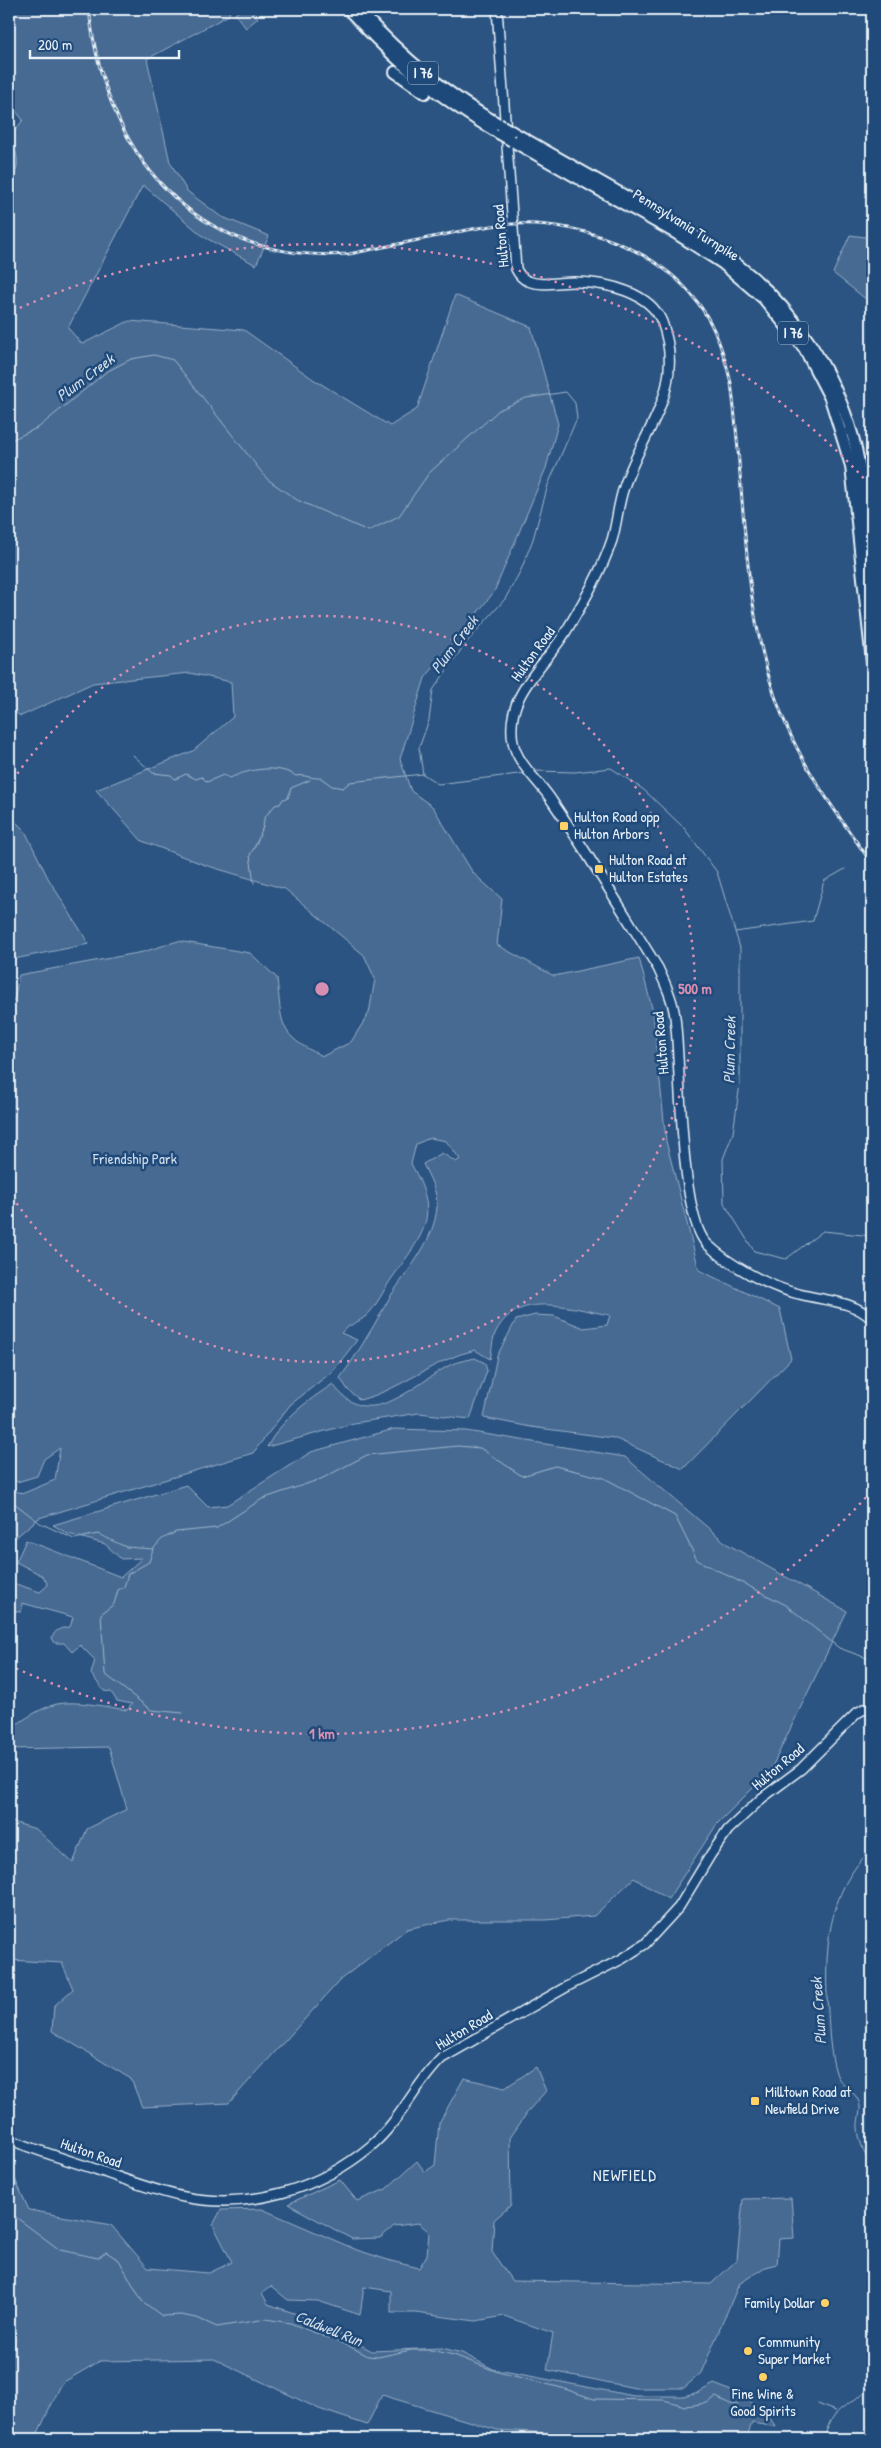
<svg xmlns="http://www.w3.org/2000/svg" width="881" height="2448" viewBox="0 0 881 2448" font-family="'Patrick Hand',sans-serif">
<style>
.green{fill:#476b93;stroke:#98aec6}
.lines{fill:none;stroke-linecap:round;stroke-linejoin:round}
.stream{stroke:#a0b6cb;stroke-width:1}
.primary-casing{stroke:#e8f1f8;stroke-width:12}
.motorway-casing{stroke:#e8f1f8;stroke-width:14}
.primary{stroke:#1f4a7a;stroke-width:9}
.motorway{stroke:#1f4a7a;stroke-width:10}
.rail-casing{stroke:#e8f1f8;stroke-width:3}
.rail{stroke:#1f4a7a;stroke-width:1;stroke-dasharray:4;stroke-linecap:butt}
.motorway-bridge-casing{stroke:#e8f1f8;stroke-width:14;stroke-linecap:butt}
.motorway-bridge{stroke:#1f4a7a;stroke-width:10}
.ring{fill:none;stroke:#d78fb1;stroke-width:2.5;stroke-dasharray:2.5 5}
.poi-dot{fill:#ffd166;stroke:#1f4a7a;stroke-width:2}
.labels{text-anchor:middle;stroke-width:5;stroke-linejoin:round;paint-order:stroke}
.shield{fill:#1f4a7a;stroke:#acbfd2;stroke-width:1}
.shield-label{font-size:14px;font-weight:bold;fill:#e8f1f8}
.street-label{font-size:15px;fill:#e8f1f8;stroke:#1f4a7a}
.poi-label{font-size:15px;fill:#e8f1f8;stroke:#1f4a7a;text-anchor:start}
.park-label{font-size:15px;fill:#d0dde9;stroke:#1f4a7a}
.water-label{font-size:16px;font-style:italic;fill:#d0dde9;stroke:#1f4a7a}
.neighbourhood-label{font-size:16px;letter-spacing:1px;fill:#e8f1f8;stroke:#1f4a7a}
.centre{fill:#d78fb1;stroke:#1f4a7a;stroke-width:2.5}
.ring-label{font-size:15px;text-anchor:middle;font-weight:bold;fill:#d78fb1;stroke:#1f4a7a;stroke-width:5;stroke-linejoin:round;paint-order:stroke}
</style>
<rect width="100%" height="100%" fill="#2b5482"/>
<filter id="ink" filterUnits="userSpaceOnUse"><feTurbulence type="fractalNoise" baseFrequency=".02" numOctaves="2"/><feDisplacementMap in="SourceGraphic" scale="10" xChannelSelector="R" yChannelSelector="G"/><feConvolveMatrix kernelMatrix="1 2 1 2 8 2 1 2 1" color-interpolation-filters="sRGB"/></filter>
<g filter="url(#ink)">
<g class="green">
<path d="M9,9H230L229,15L147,59L170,162L187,191L220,216L269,236L256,265L204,237L143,185L68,328L82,344L129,321L244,330L313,379L390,426L417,409L455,295L531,327L558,424L546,468L494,592L425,678L400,759L411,791L433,807L473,873L502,899L497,945L554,976L639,958L653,1012L666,1141L699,1270L780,1309L791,1359L683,1469L614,1438L531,1427L484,1418L497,1356L516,1320L535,1315L554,1316L584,1328L607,1325L610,1315C572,1309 514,1287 494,1336C492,1343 492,1352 490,1359L475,1350C434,1359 401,1390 360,1400L348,1390L340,1378C359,1352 374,1325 390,1297C408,1269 434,1242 437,1207C438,1192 429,1177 423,1164L442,1153L456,1162L460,1159L446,1141L430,1138L416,1144L411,1164C442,1217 423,1234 392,1278C384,1289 377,1306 366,1316C358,1323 349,1324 341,1333L357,1340L333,1371L290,1405L253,1453L39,1518L9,1543V1490L24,1493L55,1480L60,1448L44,1459L37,1476L17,1482L9,1475V1002L14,1000L19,975L143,952L178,941L250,953L277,978C282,1023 277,1036 323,1056L351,1042L369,1013L375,979L364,955L285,889L205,865L142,841L96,790L193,751L233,717L231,682L190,673L93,683L21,716L9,710V135L10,137L23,120L9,102Z"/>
<path d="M242,9H249L258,18L246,28L235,14Z"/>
<path d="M850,235L872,238V304L833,273Z"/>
<path d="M9,801L11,802L14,820L25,831L48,878L89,944L9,960Z"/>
<path d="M475,1358L485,1363L487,1371L470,1419L419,1413L354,1423L267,1447C282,1419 307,1401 333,1384C369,1436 414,1383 452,1364C459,1361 467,1360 475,1358Z"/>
<path d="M394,1429L466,1431L625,1457L727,1544L847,1611L770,1771L717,1824L668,1899L634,1878L594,1916L546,1920H449L407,1929L341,1979L229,2103L142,2107L131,2079L52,2031L54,2006L73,1989L62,1963L9,1960V1821L36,1829L73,1863L87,1829L127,1809L109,1747L9,1749V1729C24,1720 39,1708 57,1704C76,1700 108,1707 127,1710L132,1704L117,1701L111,1692L104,1691L91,1674L95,1660L80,1645L72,1652L64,1643H55L52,1638C55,1629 61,1628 70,1627L73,1617L22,1603L21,1612L13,1611V1583L40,1592L48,1585L43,1576L16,1562L26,1540L121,1577L142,1558L121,1559L105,1544L68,1534L53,1525L186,1485L208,1507L227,1505L311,1452Z"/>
<path d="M536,2067L546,2091L529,2110L510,2138L511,2205L494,2220L492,2252L512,2281L711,2284L737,2260L743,2199L791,2198L794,2238L779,2239L777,2264L765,2267L739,2284L701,2373L684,2388H635L547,2370L553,2333L504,2316L476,2321L415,2313H391V2291L364,2287L360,2315L318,2301L288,2300L271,2286L262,2293L268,2304L311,2319L372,2351L442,2348L462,2353L493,2369L634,2396H683L699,2392L714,2384C738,2393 763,2405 776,2427L752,2423L746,2439H581L551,2433L497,2430L382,2395L367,2425L319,2409L214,2359L100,2361L62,2383L35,2439H9V2166L29,2210L111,2225L148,2268L209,2273L232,2262L213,2225L221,2210L262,2209L357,2250L391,2261L419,2268L427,2255L429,2232L419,2223L394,2226L380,2238L352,2239L288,2204L340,2180L357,2201L386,2189L417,2161L425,2172L435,2165L439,2123L464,2078L505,2088Z"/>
</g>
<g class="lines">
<g class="stream">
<path d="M9,135C19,157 21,165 9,187"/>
<path d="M9,441L39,427L106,372L131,359L154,355L173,360L267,479L297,500L368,531L399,516L429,473L499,410L526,398L566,392L575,403L577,418L548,485L533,539L521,570L505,599L465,644L433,690L429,720L419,748L423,774L438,784L526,773"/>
<path d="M9,466C16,478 16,486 9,499"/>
<path d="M133,755L153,773L171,775L175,779L186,774L196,779L202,777L207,782L223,775L230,778C249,769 278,764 296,776C304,774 312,779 321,778L332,786L343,788L350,782L423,774"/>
<path d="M535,771L575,772L611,768L644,790L684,828L717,872L740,948V1084L733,1133L723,1159L724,1203L754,1251L786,1259L823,1231L872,1236"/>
<path d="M254,883L250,855C255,847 265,826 264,818L275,805L280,804L283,799L288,798L291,788L310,780"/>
<path d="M735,932L813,921L824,881L845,869"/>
<path d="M9,1499L40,1523L74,1539L98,1534L126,1547L153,1549L162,1539L176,1532L217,1528L262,1499L321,1479L367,1455L458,1446L480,1448L522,1476L555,1466L604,1478L675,1516L697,1560L786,1605L839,1648L872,1660"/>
<path d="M153,1549L149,1562L128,1574L124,1587L118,1590L114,1604L101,1614L105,1674L151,1710L183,1713"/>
<path d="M872,1849C826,1891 824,1954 828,2012C829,2032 830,2054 836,2073C839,2085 854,2089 859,2102C862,2110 857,2120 858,2128C859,2144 867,2157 872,2172"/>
<path d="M9,2212L60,2250L98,2258L106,2252L119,2260L142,2301L162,2316L181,2315L197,2318L217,2327L266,2319L290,2323L349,2346L368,2356L378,2357L411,2350H430L454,2355L498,2372L562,2388L594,2399L664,2400L685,2406L707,2403L716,2397L730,2404L738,2405"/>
<path d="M817,2404L835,2411"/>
<path d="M824,2439C833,2401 852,2409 872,2384"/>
</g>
<defs>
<g id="primary">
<path d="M497,9L516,269C519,275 522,279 528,281C543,287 562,281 578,282C607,283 650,292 662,322C687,389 643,429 624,487C618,504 617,523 612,540C602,570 584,601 568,628C547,665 504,693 513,742C517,764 540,782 552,801C589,855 623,912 658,968C665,983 673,1000 675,1017C681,1061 679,1217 707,1244C729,1265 769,1287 799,1294C825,1301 852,1300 872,1319"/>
<path d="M9,2139C37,2151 68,2160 98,2170C126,2180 155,2191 184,2197C250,2210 320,2189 371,2146C402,2119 415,2084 442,2058L568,1986L622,1959L645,1944L679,1907L711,1854L728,1830L762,1798L801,1769L857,1713L864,1709H872"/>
</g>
<g id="motorway">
<path d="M348,9C397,63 437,97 500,134"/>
<path d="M358,9C400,55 445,94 499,124"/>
<path d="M395,72L425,93"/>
<path d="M511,131C553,155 595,179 636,202C671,222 707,241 739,266C794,308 834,371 853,437C867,488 866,542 872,595"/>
<path d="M512,141L677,234L722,263L764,299L804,348L830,398L851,466L872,662"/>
</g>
</defs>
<use href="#primary" class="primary-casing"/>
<use href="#motorway" class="motorway-casing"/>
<use href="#primary" class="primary"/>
<use href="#motorway" class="motorway"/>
<defs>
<path id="rail" d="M89,9C105,154 193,264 349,254C378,248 408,242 438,236C462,231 487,225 513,224C578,221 658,248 698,303C716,327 724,354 731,383C746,493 740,610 782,715C803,769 839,816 872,864"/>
</defs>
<use href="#rail" class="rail-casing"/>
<use href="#rail" class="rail"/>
<defs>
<g id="motorway-bridge">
<path d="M499,124L511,131"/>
<path d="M500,134L512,141"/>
</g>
</defs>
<use href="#motorway-bridge" class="motorway-bridge-casing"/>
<use href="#motorway-bridge" class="motorway-bridge"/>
</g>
</g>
<g class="ring">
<path d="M9 786A373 373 0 1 1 9 1192"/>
<path d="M871 1492A745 745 0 0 1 13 1667M13 311A745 745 0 0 1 871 486"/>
</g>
<g class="poi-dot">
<rect x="559" y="821" width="10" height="10" rx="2.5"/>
<rect x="594" y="864" width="10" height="10" rx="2.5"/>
<rect x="750" y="2096" width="10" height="10" rx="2.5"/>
<circle cx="825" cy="2303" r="5"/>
<circle cx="748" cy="2351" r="5"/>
<circle cx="763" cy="2377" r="5"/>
</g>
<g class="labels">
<g class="shield">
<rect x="408" y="61.5" width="30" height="23" rx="4"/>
<rect x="778" y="321.5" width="30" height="23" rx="4"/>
</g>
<g class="shield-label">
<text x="423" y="78">I 76</text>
<text x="793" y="338">I 76</text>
</g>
<g class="street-label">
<text transform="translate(686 225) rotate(32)" y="5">Pennsylvania Turnpike</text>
<text transform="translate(501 236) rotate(-95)" y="5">Hulton Road</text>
<text transform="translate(533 654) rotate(-54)" y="5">Hulton Road</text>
<text transform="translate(661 1043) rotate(-95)" y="5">Hulton Road</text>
<text transform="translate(778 1767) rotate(-40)" y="5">Hulton Road</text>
<text transform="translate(464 2030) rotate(-31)" y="5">Hulton Road</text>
<text transform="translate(91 2153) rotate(19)" y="5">Hulton Road</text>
</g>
<g class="poi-label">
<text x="574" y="822">Hulton Road opp<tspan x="574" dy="17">Hulton Arbors</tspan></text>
<text x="609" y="865">Hulton Road at<tspan x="609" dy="17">Hulton Estates</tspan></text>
<text x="765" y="2097">Milltown Road at<tspan x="765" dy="17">Newfield Drive</tspan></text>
<text x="815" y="2308" text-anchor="end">Family Dollar</text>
<text x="758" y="2347">Community<tspan x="758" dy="17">Super Market</tspan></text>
<text x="763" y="2399" text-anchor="middle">Fine Wine &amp;<tspan x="763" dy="17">Good Spirits</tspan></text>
</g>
<g class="park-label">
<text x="135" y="1164">Friendship Park</text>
</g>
<g class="water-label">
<text transform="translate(85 377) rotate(-37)" y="6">Plum Creek</text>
<text transform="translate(454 644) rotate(-53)" y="6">Plum Creek</text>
<text transform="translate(729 1050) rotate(-89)" y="6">Plum Creek</text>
<text transform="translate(818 2011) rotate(-94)" y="6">Plum Creek</text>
<text transform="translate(329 2328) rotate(22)" y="6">Caldwell Run</text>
</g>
<g class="neighbourhood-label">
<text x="625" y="2181">NEWFIELD</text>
</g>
</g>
<circle cx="322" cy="989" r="8" class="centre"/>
<g class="ring-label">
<text x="695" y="994">500 m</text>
<text x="322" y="1739">1 km</text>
</g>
<rect width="881" height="2448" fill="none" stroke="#1f4a7a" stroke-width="30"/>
<rect x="15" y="15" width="851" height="2418" fill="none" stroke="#e8f1f8" stroke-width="2" filter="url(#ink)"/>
<path d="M30 50v8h149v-8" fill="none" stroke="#e8f1f8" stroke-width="2.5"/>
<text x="38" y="50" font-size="15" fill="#e8f1f8" stroke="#1f4a7a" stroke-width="4" paint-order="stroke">200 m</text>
</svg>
